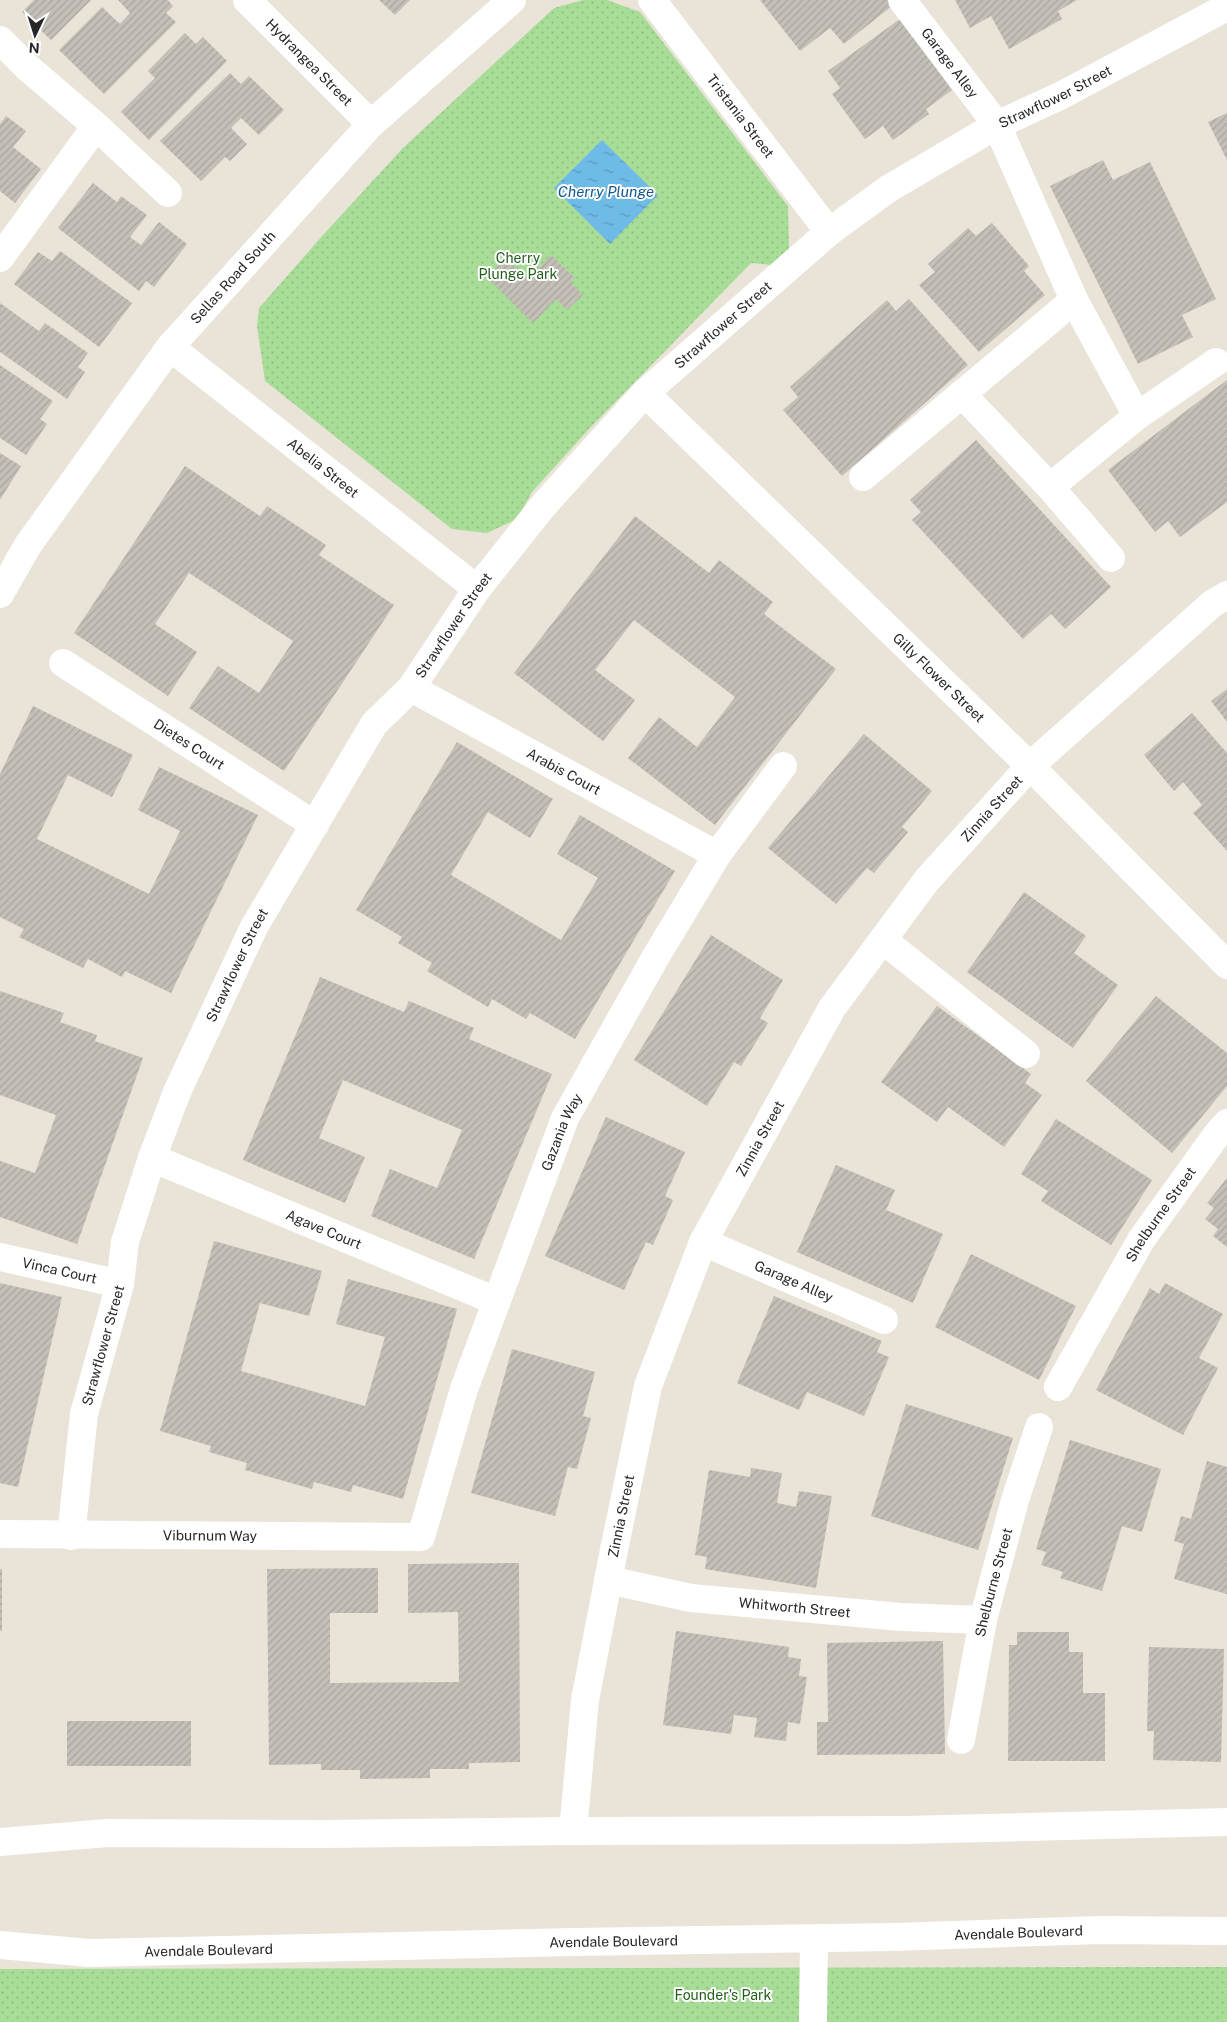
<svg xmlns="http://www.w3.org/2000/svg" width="1227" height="2022" viewBox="0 0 1227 2022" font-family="'Public Sans',sans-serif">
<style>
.park{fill:url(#park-dots)}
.water{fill:url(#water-ripples)}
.building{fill:url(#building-hatch)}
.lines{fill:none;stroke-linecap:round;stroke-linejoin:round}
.minor{stroke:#fff;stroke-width:28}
.labels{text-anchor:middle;stroke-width:4;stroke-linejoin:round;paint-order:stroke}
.street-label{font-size:14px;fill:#272727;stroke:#fff}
.park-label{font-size:14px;fill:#235e1c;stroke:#fff}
.water-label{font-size:15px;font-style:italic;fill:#14588e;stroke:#fff}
</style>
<defs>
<pattern id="park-dots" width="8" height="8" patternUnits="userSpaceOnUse" patternTransform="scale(1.25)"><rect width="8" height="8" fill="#a8dd97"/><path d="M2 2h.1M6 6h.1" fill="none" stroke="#91be82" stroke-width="1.8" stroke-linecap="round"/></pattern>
<pattern id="water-ripples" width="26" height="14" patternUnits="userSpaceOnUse" patternTransform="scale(1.25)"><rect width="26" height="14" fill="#6fbbe7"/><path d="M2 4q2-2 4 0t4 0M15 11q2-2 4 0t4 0" fill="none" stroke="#5b98bb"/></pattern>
<pattern id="building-hatch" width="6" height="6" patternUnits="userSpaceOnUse" patternTransform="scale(1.25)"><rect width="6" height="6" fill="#c4c0b8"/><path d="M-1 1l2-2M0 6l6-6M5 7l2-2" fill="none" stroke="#a8a59e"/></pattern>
</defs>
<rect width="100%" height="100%" fill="#e9e3d8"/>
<g class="park">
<path d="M583,0H607L640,12L788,206L789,250L771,265L751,263L590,428L532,492L517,519L487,533L452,529L265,381L257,326L259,308L324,234L403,148L554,8Z"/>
<path d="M1227,1967V2022H0V1969Z"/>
</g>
<path class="water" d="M602,140L658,195L610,244L554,188Z"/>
<g class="building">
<path d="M34,0H91L51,40L22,12Z"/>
<path d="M118,0H168L173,6L166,13L176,22L104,94L59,50L102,7L120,24L130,13Z"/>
<path d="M379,0H410L395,15Z"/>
<path d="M760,0H888L892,6L844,44L830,28L800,51Z"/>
<path d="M955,0H1077L1058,11L1062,19L1009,49L991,16L970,28Z"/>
<path d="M900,19L952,90L926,109L929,114L893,140L883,126L865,139L832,94L840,88L828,71Z"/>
<path d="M185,33L196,44L203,37L227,61L149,140L121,112L155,78L148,71Z"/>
<path d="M230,73L241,84L249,76L284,110L259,135L241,118L231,128L247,144L230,161L225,157L201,181L160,141Z"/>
<path d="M1227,113V160L1208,122Z"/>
<path d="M6,116L26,131L13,147L41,169L15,203L0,191V124Z"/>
<path d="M1103,160L1113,180L1150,162L1216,299L1182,315L1193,337L1138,364L1050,186Z"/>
<path d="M93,183L117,202L121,196L147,215L130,237L141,245L159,222L187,244L154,287L146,281L139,291L58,228Z"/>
<path d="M992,223L1029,266L1024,271L1045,295L979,352L919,285L935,272L928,264L968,228L976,236Z"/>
<path d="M60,251L132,303L99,347L14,284L38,252L52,261Z"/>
<path d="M551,255L575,278L571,283L583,295L567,310L556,299L533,323L487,277L506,258L528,279Z"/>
<path d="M909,299L968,365L842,476L783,410L798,397L790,387L887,300L896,311Z"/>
<path d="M0,303L39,331L45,323L88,353L78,367L85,372L67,399L0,352Z"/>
<path d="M0,365L53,401L40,419L47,424L26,455L0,438Z"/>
<path d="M1227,380V502L1180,537L1168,521L1155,532L1108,470Z"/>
<path d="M976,440L1111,587L1065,629L1051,614L1023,639L912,520L921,512L910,500Z"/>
<path d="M0,453L21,466L0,500Z"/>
<path d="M185,466L260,516L267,506L326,545L319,555L394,605L284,771L189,708L218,666L259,693L293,641L189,573L155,624L197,652L168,696L74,633Z"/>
<path d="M635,516L709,573L719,560L773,602L764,614L836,669L715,825L628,758L659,717L697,747L735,697L634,620L595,670L635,700L603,741L514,673Z"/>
<path d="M1227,689V722L1211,701Z"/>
<path d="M33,706L133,755L112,797L68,775L37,839L149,894L180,831L138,810L159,767L258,815L171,993L125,971L122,977L88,959L83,968L19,937L24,929L0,917V774Z"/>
<path d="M1192,713L1227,753V851L1193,813L1202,805L1183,782L1174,791L1144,755Z"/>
<path d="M864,734L932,791L902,827L908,832L874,873L867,868L836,904L768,848Z"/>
<path d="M457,742L553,799L530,838L488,812L451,875L561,940L598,878L557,854L580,815L675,871L575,1039L530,1013L526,1019L492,999L488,1007L427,971L432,963L398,943L402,937L356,910Z"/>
<path d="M1024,892L1086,936L1074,953L1118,985L1073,1048L967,972Z"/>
<path d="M711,935L783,980L760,1018L768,1023L741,1066L734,1062L707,1106L634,1060Z"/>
<path d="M320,977L404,1012L409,1001L474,1028L469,1039L552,1074L474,1259L371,1216L390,1169L437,1188L462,1130L343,1080L319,1138L365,1157L345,1203L243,1160Z"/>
<path d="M0,991L64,1013L60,1022L97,1035L95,1041L143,1058L77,1244L0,1217V1161L35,1173L56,1115L0,1095Z"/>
<path d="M1156,996L1227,1053V1086L1172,1153L1086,1081Z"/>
<path d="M937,1006L1031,1074L1025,1083L1042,1095L1004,1147L948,1107L937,1122L881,1082Z"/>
<path d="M606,1117L685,1152L665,1196L673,1200L653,1245L646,1242L624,1290L545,1256Z"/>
<path d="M1056,1119L1152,1180L1111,1245L1041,1201L1048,1191L1021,1174Z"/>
<path d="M836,1165L895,1190L886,1210L943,1234L913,1303L797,1252Z"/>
<path d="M1227,1178V1247L1213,1236L1218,1229L1205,1219L1214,1208L1207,1203Z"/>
<path d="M214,1241L322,1271L309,1316L260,1303L241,1371L365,1406L385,1337L336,1324L348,1279L457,1309L403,1499L353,1485L351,1492L314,1482L312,1489L245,1470L247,1463L209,1452L211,1446L160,1431Z"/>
<path d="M971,1254L1076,1306L1039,1380L935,1327Z"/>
<path d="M0,1283L62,1297L18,1487L0,1483Z"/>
<path d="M1165,1283L1223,1314L1199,1358L1218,1368L1183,1435L1096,1390L1150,1288L1159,1294Z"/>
<path d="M774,1296L882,1341L877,1352L889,1357L864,1416L807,1392L799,1410L737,1383Z"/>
<path d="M512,1349L595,1372L583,1416L591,1418L577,1469L568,1467L555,1516L471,1493Z"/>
<path d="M906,1404L1013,1438L978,1550L871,1516Z"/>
<path d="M1070,1440L1161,1469L1142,1532L1122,1526L1102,1591L1060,1578L1063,1572L1041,1565L1046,1552L1036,1549Z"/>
<path d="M1207,1461L1227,1467V1594L1174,1579L1184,1544L1174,1541L1181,1516L1191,1519Z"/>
<path d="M751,1468L782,1473L777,1503L796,1507L799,1491L832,1496L816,1588L705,1569L707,1557L695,1555L709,1470L750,1477Z"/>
<path d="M519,1563L520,1762L469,1763V1769H430V1778L360,1779V1770H321V1764L269,1765L267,1569L378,1568V1613H330V1683L459,1682L458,1612L408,1613V1564Z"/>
<rect x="0" y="1569" width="2" height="62"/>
<path d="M676,1631L789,1647L788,1657L801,1659L799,1676L807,1677L800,1724L788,1722L786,1741L754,1737L757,1718L734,1715L731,1734L663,1725Z"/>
<path d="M1017,1632H1069V1652H1083V1693H1105V1761H1008L1009,1645H1017Z"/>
<path d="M943,1641L945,1754L817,1755V1722H828L827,1643Z"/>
<path d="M1149,1647L1224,1649L1221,1762L1153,1760L1154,1731H1147Z"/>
<rect x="67" y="1721" width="124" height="45"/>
</g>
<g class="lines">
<g class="minor">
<path id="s1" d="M247,0L371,124"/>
<path id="s2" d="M652,0L829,232"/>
<path id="s3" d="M902,0L997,125L1074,300L1137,416"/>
<path d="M0,40L27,67L96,126L168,193"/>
<path d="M0,258L96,126"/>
<path id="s4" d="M170,347L477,589"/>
<path id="s5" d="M645,393L1030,766L1227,965"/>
<path d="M962,394L1050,487L1111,558"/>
<path d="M863,477L1074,300"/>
<path d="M1050,487L1137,416L1216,362"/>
<path id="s6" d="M0,594L28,545L170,347L371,124L512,0"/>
<path id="s7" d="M63,663L315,825"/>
<path id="s8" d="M411,688L717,855"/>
<path d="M883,940L1026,1054"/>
<path id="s9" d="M152,1158L496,1301"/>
<path id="s10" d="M703,1242L884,1320"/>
<path id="s11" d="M0,1257L120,1284"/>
<path id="s12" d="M1058,1387L1141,1240L1218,1133L1227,1123"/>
<path id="s13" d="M0,1534L421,1537L464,1389L565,1118L655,958L717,855L783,766"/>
<path id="s14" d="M71,1536L84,1414L120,1284L125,1242L152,1158L177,1092L254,927L374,724L411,688L477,589L543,506L645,393L829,232L888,189L997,125L1060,96L1227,7"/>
<path id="s15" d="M608,1580L691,1598L901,1617L983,1620"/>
<path id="s16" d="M961,1740L983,1620L1015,1500L1039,1427"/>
<path id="s17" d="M573,1831L585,1700L614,1550L648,1386L703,1242L832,1008L927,880L1030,766L1212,604L1227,595"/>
<path d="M0,1842L107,1833L322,1834L573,1831L904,1830L1227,1822"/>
<path id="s18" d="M0,1945L89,1953L573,1942L894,1937L1100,1930L1227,1931"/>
<path d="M813,2022L814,1939"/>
</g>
</g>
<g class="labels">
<g class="street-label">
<text dy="5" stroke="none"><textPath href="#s1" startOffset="88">Hydrangea Street</textPath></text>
<text dy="5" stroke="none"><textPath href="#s3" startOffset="79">Garage Alley</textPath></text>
<text dy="5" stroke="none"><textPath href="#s14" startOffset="1814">Strawflower Street</textPath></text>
<text dy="5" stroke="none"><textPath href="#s2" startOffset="146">Tristania Street</textPath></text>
<text dy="5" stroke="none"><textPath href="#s6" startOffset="394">Sellas Road South</textPath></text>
<text dy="5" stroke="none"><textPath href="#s14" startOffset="1409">Strawflower Street</textPath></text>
<text dy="5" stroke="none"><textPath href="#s4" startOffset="195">Abelia Street</textPath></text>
<text dy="5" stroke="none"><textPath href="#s14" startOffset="1004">Strawflower Street</textPath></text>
<text dy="5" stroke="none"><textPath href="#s5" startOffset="409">Gilly Flower Street</textPath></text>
<text dy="5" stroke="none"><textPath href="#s7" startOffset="150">Dietes Court</textPath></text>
<text dy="5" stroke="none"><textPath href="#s8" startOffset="174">Arabis Court</textPath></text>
<text dy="5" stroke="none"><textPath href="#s17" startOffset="1129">Zinnia Street</textPath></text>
<text dy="5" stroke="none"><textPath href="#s14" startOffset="599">Strawflower Street</textPath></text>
<text dy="5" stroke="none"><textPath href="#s13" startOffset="850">Gazania Way</textPath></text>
<text dy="5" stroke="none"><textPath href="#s17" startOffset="724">Zinnia Street</textPath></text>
<text dy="5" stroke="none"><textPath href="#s12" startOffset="201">Shelburne Street</textPath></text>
<text dy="5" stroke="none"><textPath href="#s9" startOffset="186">Agave Court</textPath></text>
<text dy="5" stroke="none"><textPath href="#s11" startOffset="61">Vinca Court</textPath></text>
<text dy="5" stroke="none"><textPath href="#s10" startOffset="99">Garage Alley</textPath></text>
<text dy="5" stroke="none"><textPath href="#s14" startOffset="194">Strawflower Street</textPath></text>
<text dy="5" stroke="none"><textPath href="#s17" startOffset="319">Zinnia Street</textPath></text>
<text dy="5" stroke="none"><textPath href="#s13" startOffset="210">Viburnum Way</textPath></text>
<text dy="5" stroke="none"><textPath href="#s16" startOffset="161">Shelburne Street</textPath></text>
<text dy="5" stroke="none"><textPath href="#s15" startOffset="189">Whitworth Street</textPath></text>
<text dy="5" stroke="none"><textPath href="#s18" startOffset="1019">Avendale Boulevard</textPath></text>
<text dy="5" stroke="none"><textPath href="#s18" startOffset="614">Avendale Boulevard</textPath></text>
<text dy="5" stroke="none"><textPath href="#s18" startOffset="209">Avendale Boulevard</textPath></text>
</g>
<g class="park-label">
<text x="518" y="263">Cherry<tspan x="518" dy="16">Plunge Park</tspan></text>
<text x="723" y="2000">Founder's Park</text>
</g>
<g class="water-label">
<text x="606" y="197">Cherry Plunge</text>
</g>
</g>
<g transform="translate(35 35) rotate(184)" stroke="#ffffff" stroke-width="4" paint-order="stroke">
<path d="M0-4L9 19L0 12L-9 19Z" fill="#272727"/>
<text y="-8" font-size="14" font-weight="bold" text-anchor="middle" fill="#272727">N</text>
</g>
</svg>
